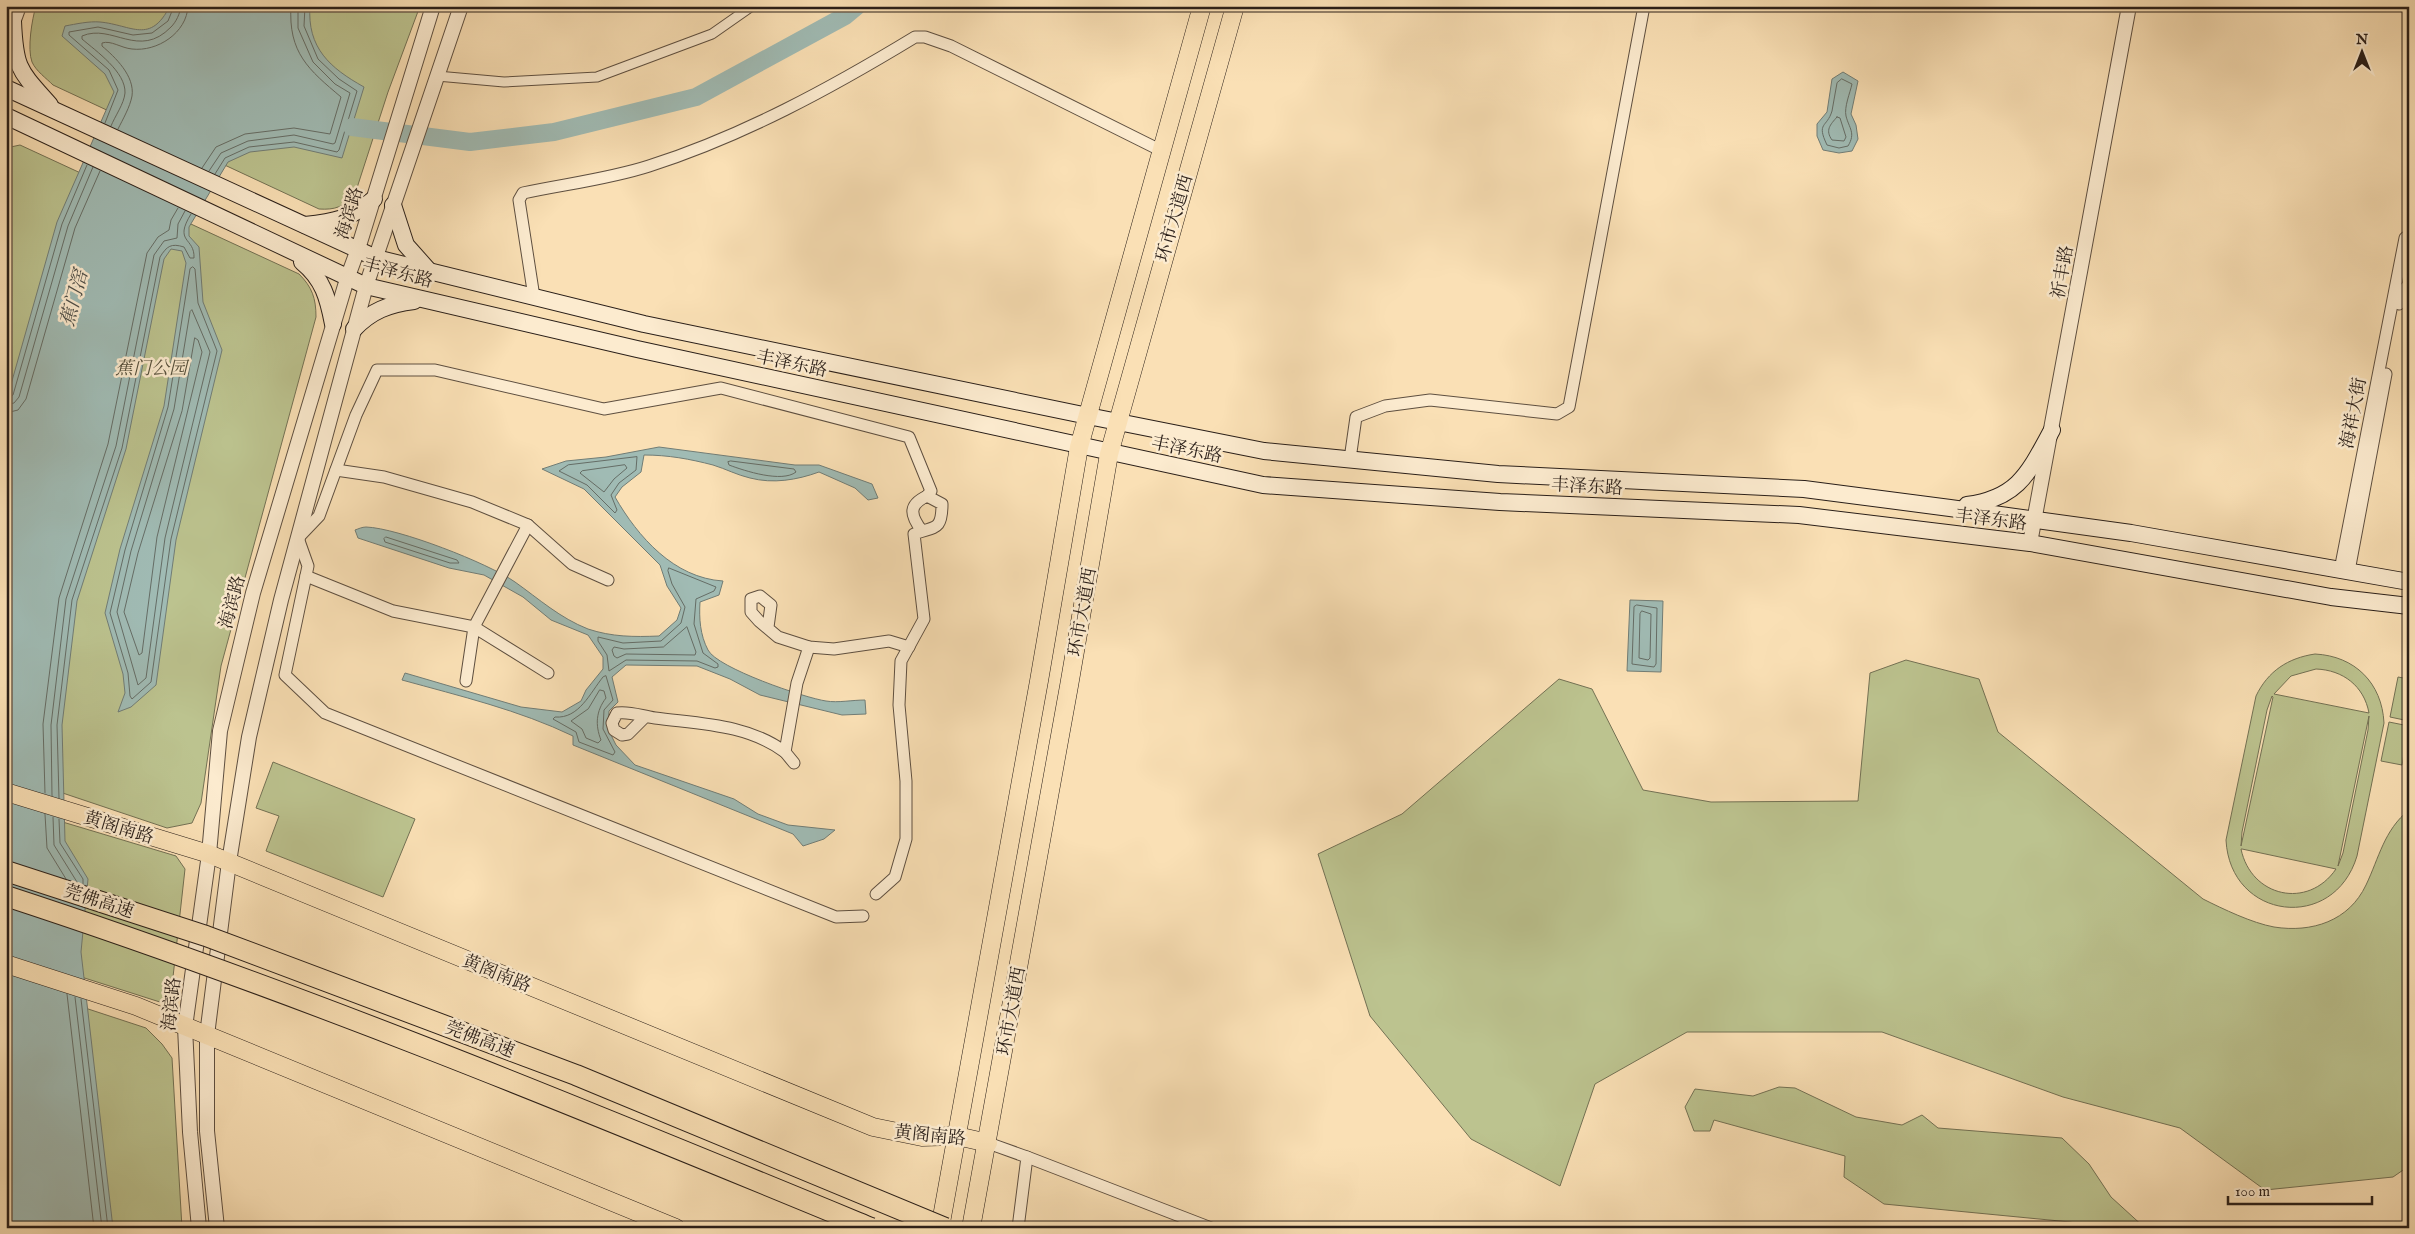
<svg xmlns="http://www.w3.org/2000/svg" width="2415" height="1234" viewBox="0 0 2415 1234" font-family="'IM FELL English','Noto Serif SC',serif">
<style>
.green{fill:#bcc38f;stroke:#737154;fill-rule:evenodd}
.water{fill:#a0bbb4;stroke:#717d76}
.lines{fill:none;stroke-linecap:round;stroke-linejoin:round}
.shore{stroke:#656d66;stroke-width:1}
.river{stroke:#a0bbb4;stroke-width:18}
.pedestrian-casing{stroke:#5e4f40;stroke-width:11}
.minor-casing{stroke:#5e4f40;stroke-width:13}
.tertiary-casing{stroke:#5e4f40;stroke-width:16}
.secondary-casing{stroke:#2a1f19;stroke-width:18}
.primary-casing{stroke:#2a1f19;stroke-width:19}
.pedestrian{stroke:#fcebcf;stroke-width:9}
.minor{stroke:#fcebcf;stroke-width:11}
.tertiary{stroke:#fcebcf;stroke-width:14}
.secondary{stroke:#fcebcf;stroke-width:16}
.primary{stroke:#fae0b5;stroke-width:18}
.motorway-bridge-casing{stroke:#2a1f19;stroke-width:22;stroke-linecap:butt}
.motorway-bridge{stroke:#fae0b5;stroke-width:20}
.labels{text-anchor:middle;stroke-width:5;stroke-linejoin:round;paint-order:stroke}
.street-label{font-size:18px;fill:#2a1f19;stroke:#fcebcf}
.park-label{font-size:18px;font-style:italic;fill:#56503c;stroke:#fcebcf}
.water-label{font-size:19px;font-style:italic;fill:#4d4e48;stroke:#fcebcf}
</style>
<rect width="100%" height="100%" fill="#fae0b5"/>
<filter id="stains"><feTurbulence type="fractalNoise" baseFrequency=".004" numOctaves="4"/><feColorMatrix values="0 0 0 0 .2 0 0 0 0 .09 0 0 0 0 .02 0 0 0 .5 -.17"/></filter>
<radialGradient id="worn" r=".72"><stop offset=".6" stop-color="#630" stop-opacity="0"/><stop offset="1" stop-color="#630" stop-opacity=".3"/></radialGradient>
<g class="green">
<path d="M36,6H420L388,92L355,194C344,207 335,210 319,209L53,85C46,78 36,71 32,62C27,49 32,19 36,6Z"/>
<path d="M20,145L299,274C312,287 316,298 316,317L221,666L201,803L192,823L167,828L6,774V148Z"/>
<path d="M2315,654C2355,656 2382,683 2384,723L2357,856C2334,933 2230,920 2226,840L2256,696C2268,671 2288,658 2315,654ZM2316,669C2343,670 2364,686 2369,713L2274,694L2291,676ZM2272,696L2273,697L2241,846L2242,832L2267,710ZM2369,716L2368,730L2343,853L2338,866ZM2241,849H2242L2336,869C2308,910 2251,897 2241,849Z"/>
<path d="M1906,660L1979,679L1998,732L2203,899C2223,909 2252,923 2274,927C2312,933 2349,921 2366,885C2379,858 2384,830 2409,810V1166L2393,1177L2265,1190L2180,1128L2063,1097L1882,1032H1687L1595,1084L1560,1186L1471,1139L1370,1016L1318,854L1402,814L1559,679L1592,689L1643,790L1711,802L1858,801L1870,673Z"/>
<path d="M2398,677L2409,679V721L2390,717Z"/>
<path d="M2389,722L2409,726L2402,765L2381,761Z"/>
<path d="M273,762L415,819L383,897L266,851L279,816L256,808Z"/>
<path d="M6,805L176,856L185,869L171,995L163,1003L6,953Z"/>
<path d="M6,982L146,1028L162,1044L172,1058L182,1228H6Z"/>
<path d="M1779,1087L1795,1088L1856,1117L1902,1125L1922,1115L1938,1128L2062,1138L2089,1164L2111,1197L2145,1228H2102L2070,1222L1884,1204L1844,1177L1845,1156L1714,1120L1710,1131H1694L1685,1107L1695,1089L1753,1096Z"/>
</g>
<g class="water">
<path d="M170,6H310C307,48 330,68 364,87L342,158L294,147L250,152L228,162L189,227V236L199,247L203,302L222,350L176,540L156,685L131,707L118,712L125,693L123,674L105,613L120,549L164,406L186,263L182,251L171,249L164,259L126,449L77,601L62,725L65,841L88,879L81,952L113,1228H6V402L57,222L114,92L105,74L62,36L65,26C76,24 89,21 100,22C132,25 150,45 170,6Z"/>
<path d="M1843,72L1858,81L1851,114L1856,125L1858,139L1852,151L1839,153L1823,150L1817,136V124L1827,112L1832,79Z"/>
<path d="M659,447L795,465H819L872,484L878,498L868,500L855,488L819,472C797,480 773,484 750,478C737,475 726,469 713,465C690,459 668,455 644,455L641,472L622,487L615,497C638,537 674,578 723,581L719,595L700,602C699,618 700,635 708,650C717,668 805,698 826,701C838,703 852,700 865,700L866,714L842,715L760,695L730,679L697,666L626,665L612,677L618,702L609,711L608,729L616,745L635,765L734,799L758,814L788,825L835,830L824,839L803,846L793,834L573,745V736C519,710 460,696 402,680L405,673L521,707L562,712L581,701L586,690L603,669V657L588,635L551,620L523,597L484,575L449,568L358,538L355,530C358,529 362,527 366,527C398,528 488,563 515,582C539,599 560,618 588,629C612,637 634,637 659,636L677,620L681,608L667,586L660,565L584,489L542,469L566,461L606,457Z"/>
<path d="M1630,600L1663,601L1661,672L1627,671Z"/>
</g>
<g class="lines">
<g class="shore">
<path d="M1842,79L1852,84C1850,93 1844,107 1846,116C1849,128 1856,133 1848,146L1839,148L1827,145C1816,122 1827,128 1832,111C1834,102 1835,92 1837,83Z"/>
<path d="M1837,117L1840,118L1846,137L1844,141L1832,140C1825,130 1830,125 1837,117Z"/>
<path d="M105,123L118,90L109,70L69,35V32L98,27L133,35L152,33L168,21L174,6"/>
<path d="M111,126C115,116 124,104 125,93C126,72 96,51 82,39V36C112,23 139,60 171,27C176,22 180,14 181,6"/>
<path d="M118,129C123,119 130,107 132,96C135,76 115,57 102,46V43C111,40 121,48 132,49C157,52 187,33 188,6"/>
<path d="M202,168L216,147L245,134L294,128L330,134L341,97C309,70 288,53 291,6"/>
<path d="M209,171L221,153L248,141L294,135L333,144L335,143L350,93L335,84L313,62L298,28V6"/>
<path d="M215,174L225,158L249,147L294,142L337,152L339,150L357,91L339,79L318,59L304,26L305,6"/>
<path d="M193,267L195,269L198,303L217,351L171,539L151,682L132,699L130,696L128,673L110,613L125,550L168,407L190,269Z"/>
<path d="M192,310L210,352L165,538L146,678L138,685L117,612L131,551L174,409L190,312Z"/>
<path d="M195,338L198,340L202,352L157,537L142,653L139,655L124,612L138,553L182,411Z"/>
<path d="M6,399L13,395L62,224L87,165"/>
<path d="M6,405L14,403L19,397L68,226L93,167"/>
<path d="M6,413L18,410L26,399L75,228L100,171"/>
<path d="M637,457L636,470L619,483L611,495L617,510L615,513L587,485L559,471L568,465Z"/>
<path d="M731,461L794,469L796,472C782,483 745,471 729,465L728,462Z"/>
<path d="M625,465L627,468L614,479L604,492L580,473L582,471Z"/>
<path d="M386,537L457,560L459,563H450L385,542L384,539Z"/>
<path d="M669,568L716,587L714,591L696,599L694,624L703,653L718,664V667L715,668L697,661L626,660L609,671L607,655L598,641V637L623,643L661,641L681,623L685,607L672,584L668,571Z"/>
<path d="M1637,605L1657,608L1656,664L1654,667L1632,664L1634,607Z"/>
<path d="M1642,611L1651,614L1650,658L1648,660L1639,658L1640,614Z"/>
<path d="M687,627L696,652L695,655L626,654L617,658L614,656L612,650L614,647L624,649L663,647Z"/>
<path d="M606,676L613,700L604,710L603,729L615,752L613,755L579,742L576,732L553,719L555,717C579,719 590,693 603,677Z"/>
<path d="M600,690L604,691L606,698C596,711 595,725 601,740L598,743L586,738L582,729L571,721L588,709Z"/>
<path d="M45,793L43,724L59,598L108,444L147,253L158,237L169,230L171,220L178,208"/>
<path d="M52,796L51,725L66,599L116,446L154,255L164,241L177,238L178,224L185,211"/>
<path d="M59,798L57,725L72,600L122,448L160,257C167,246 171,243 184,247L190,258H194C195,237 173,243 191,214"/>
<path d="M45,814L47,848L66,879"/>
<path d="M53,817L54,845L77,882"/>
<path d="M59,819L60,843L83,879V884"/>
<path d="M67,994L94,1228"/>
<path d="M75,997L102,1228"/>
<path d="M81,999L108,1228"/>
</g>
<path class="river" d="M352,127L470,142L554,132L696,97L845,16L857,6"/>
<defs>
<path id="pedestrian" d="M437,76L504,82L597,77L712,34L752,6"/>
<g id="minor">
<path d="M534,297L519,200L523,193C565,184 609,179 649,166C743,136 831,88 915,37H925L951,46L1162,151"/>
<path d="M2399,304L2402,291L2409,285"/>
<path d="M1350,459L1356,417L1385,406L1430,400L1557,414L1569,407L1644,6"/>
<path d="M336,470L384,477L472,502L528,525L572,564L608,580"/>
<path d="M2340,570L2405,238L2409,235"/>
<path d="M2349,571L2386,374"/>
<path d="M306,576L393,611L474,627L528,525"/>
<path d="M768,627L771,605L760,596L751,599V612L759,621L778,637L809,647L834,649L889,641L909,647"/>
<path d="M466,681L474,627L548,673"/>
<path d="M645,717L628,734L622,735L614,730L612,723L617,713C630,711 641,716 655,718C700,724 747,724 785,752"/>
<path d="M794,763L785,752L797,683L809,647"/>
<path d="M876,894L895,877L906,839V781L899,705L901,661L924,619L914,534C934,526 942,532 942,504L927,496C908,505 910,515 922,531"/>
<path d="M863,916L836,917L325,713L285,675L308,566L298,538L319,516L356,415L377,370H435L604,409L721,388L909,437L931,491L927,496"/>
<path d="M988,1143L1027,1157L1018,1228"/>
<path d="M1027,1157L1211,1228"/>
</g>
<g id="tertiary">
<path d="M10,31L19,6"/>
<path d="M2030,543L2129,6"/>
<path d="M199,1228L190,1132L185,1027L209,854L220,731L253,593L347,279L358,249L433,6"/>
<path d="M217,1228L207,1131V1035L229,862L249,737L281,600L366,286L461,6"/>
</g>
<g id="secondary">
<path d="M13,21C15,69 19,70 50,105"/>
<path d="M6,88L376,258L644,324L1088,416L1264,451L1498,474L1804,489L1950,508L2131,533L2409,582"/>
<path d="M6,116L366,286L637,349L1263,485L1500,502L1799,515L2030,543L2331,597L2409,606"/>
<path d="M393,205L406,245L430,272"/>
<path d="M305,225C335,222 350,219 374,199"/>
<path d="M302,262C323,279 328,298 333,324"/>
<path d="M354,329C371,311 389,304 414,301"/>
<path d="M1967,505C2019,498 2029,472 2052,430"/>
</g>
<g id="primary">
<path d="M6,792L209,854L873,1127L922,1137L957,1136L988,1143"/>
<path d="M6,964L136,1006L676,1228"/>
<path d="M940,1228L1039,681L1079,447L1202,6"/>
<path d="M971,1228L1069,686L1109,454L1235,6"/>
</g>
</defs>
<use href="#pedestrian" class="pedestrian-casing"/>
<use href="#minor" class="minor-casing"/>
<use href="#tertiary" class="tertiary-casing"/>
<use href="#secondary" class="secondary-casing"/>
<use href="#primary" class="primary-casing"/>
<use href="#pedestrian" class="pedestrian"/>
<use href="#minor" class="minor"/>
<use href="#tertiary" class="tertiary"/>
<use href="#secondary" class="secondary"/>
<use href="#primary" class="primary"/>
<defs>
<g id="motorway-bridge">
<path d="M6,871L206,936L576,1075L945,1228"/>
<path d="M6,896C300,992 585,1110 871,1228"/>
</g>
</defs>
<use href="#motorway-bridge" class="motorway-bridge-casing"/>
<use href="#motorway-bridge" class="motorway-bridge"/>
</g>
<g class="labels">
<g class="street-label">
<text transform="translate(349 213) rotate(-73)" y="6">海滨路</text>
<text transform="translate(1174 218) rotate(-74)" y="6">环市大道西</text>
<text transform="translate(398 272) rotate(15)" y="6">丰泽东路</text>
<text transform="translate(2062 272) rotate(-80)" y="6">祈丰路</text>
<text transform="translate(792 363) rotate(12)" y="6">丰泽东路</text>
<text transform="translate(2353 413) rotate(-79)" y="6">海祥大街</text>
<text transform="translate(1187 449) rotate(12)" y="6">丰泽东路</text>
<text transform="translate(1587 486) rotate(3)" y="6">丰泽东路</text>
<text transform="translate(1991 519) rotate(7)" y="6">丰泽东路</text>
<text transform="translate(232 602) rotate(-75)" y="6">海滨路</text>
<text transform="translate(1082 612) rotate(-80)" y="6">环市大道西</text>
<text transform="translate(119 827) rotate(17)" y="6">黄阁南路</text>
<text transform="translate(99 901) rotate(18)" y="6">莞佛高速</text>
<text transform="translate(497 973) rotate(22)" y="6">黄阁南路</text>
<text transform="translate(171 1004) rotate(-84)" y="6">海滨路</text>
<text transform="translate(1011 1011) rotate(-80)" y="6">环市大道西</text>
<text transform="translate(480 1039) rotate(21)" y="6">莞佛高速</text>
<text transform="translate(930 1135) rotate(6)" y="6">黄阁南路</text>
</g>
<g class="park-label">
<text x="151" y="374">蕉门公园</text>
</g>
<g class="water-label">
<text transform="translate(73 298) rotate(-75)" y="7">蕉门滘</text>
</g>
</g>
<rect width="2415" height="1234" fill="none" stroke="#fae0b5" stroke-width="25"/>
<rect x="8" y="8" width="2400" height="1219" fill="none" stroke="#2a1f19" stroke-width="2.5"/>
<rect x="12" y="12" width="2390" height="1209" fill="none" stroke="#2a1f19"/>
<g transform="translate(2362 52)" stroke="#fcebcf" stroke-width="4" paint-order="stroke">
<path d="M0-4L9 19L0 12L-9 19Z" fill="#2a1f19"/>
<text y="-8" font-size="14" font-weight="bold" text-anchor="middle" fill="#2a1f19">N</text>
</g>
<path d="M2228 1196v8h144v-8" fill="none" stroke="#2a1f19" stroke-width="2.5"/>
<text x="2235" y="1196" font-size="15" fill="#2a1f19" stroke="#fcebcf" stroke-width="4" paint-order="stroke">100 m</text>
<rect width="100%" height="100%" filter="url(#stains)"/>
<rect width="100%" height="100%" fill="url(#worn)"/>
</svg>
